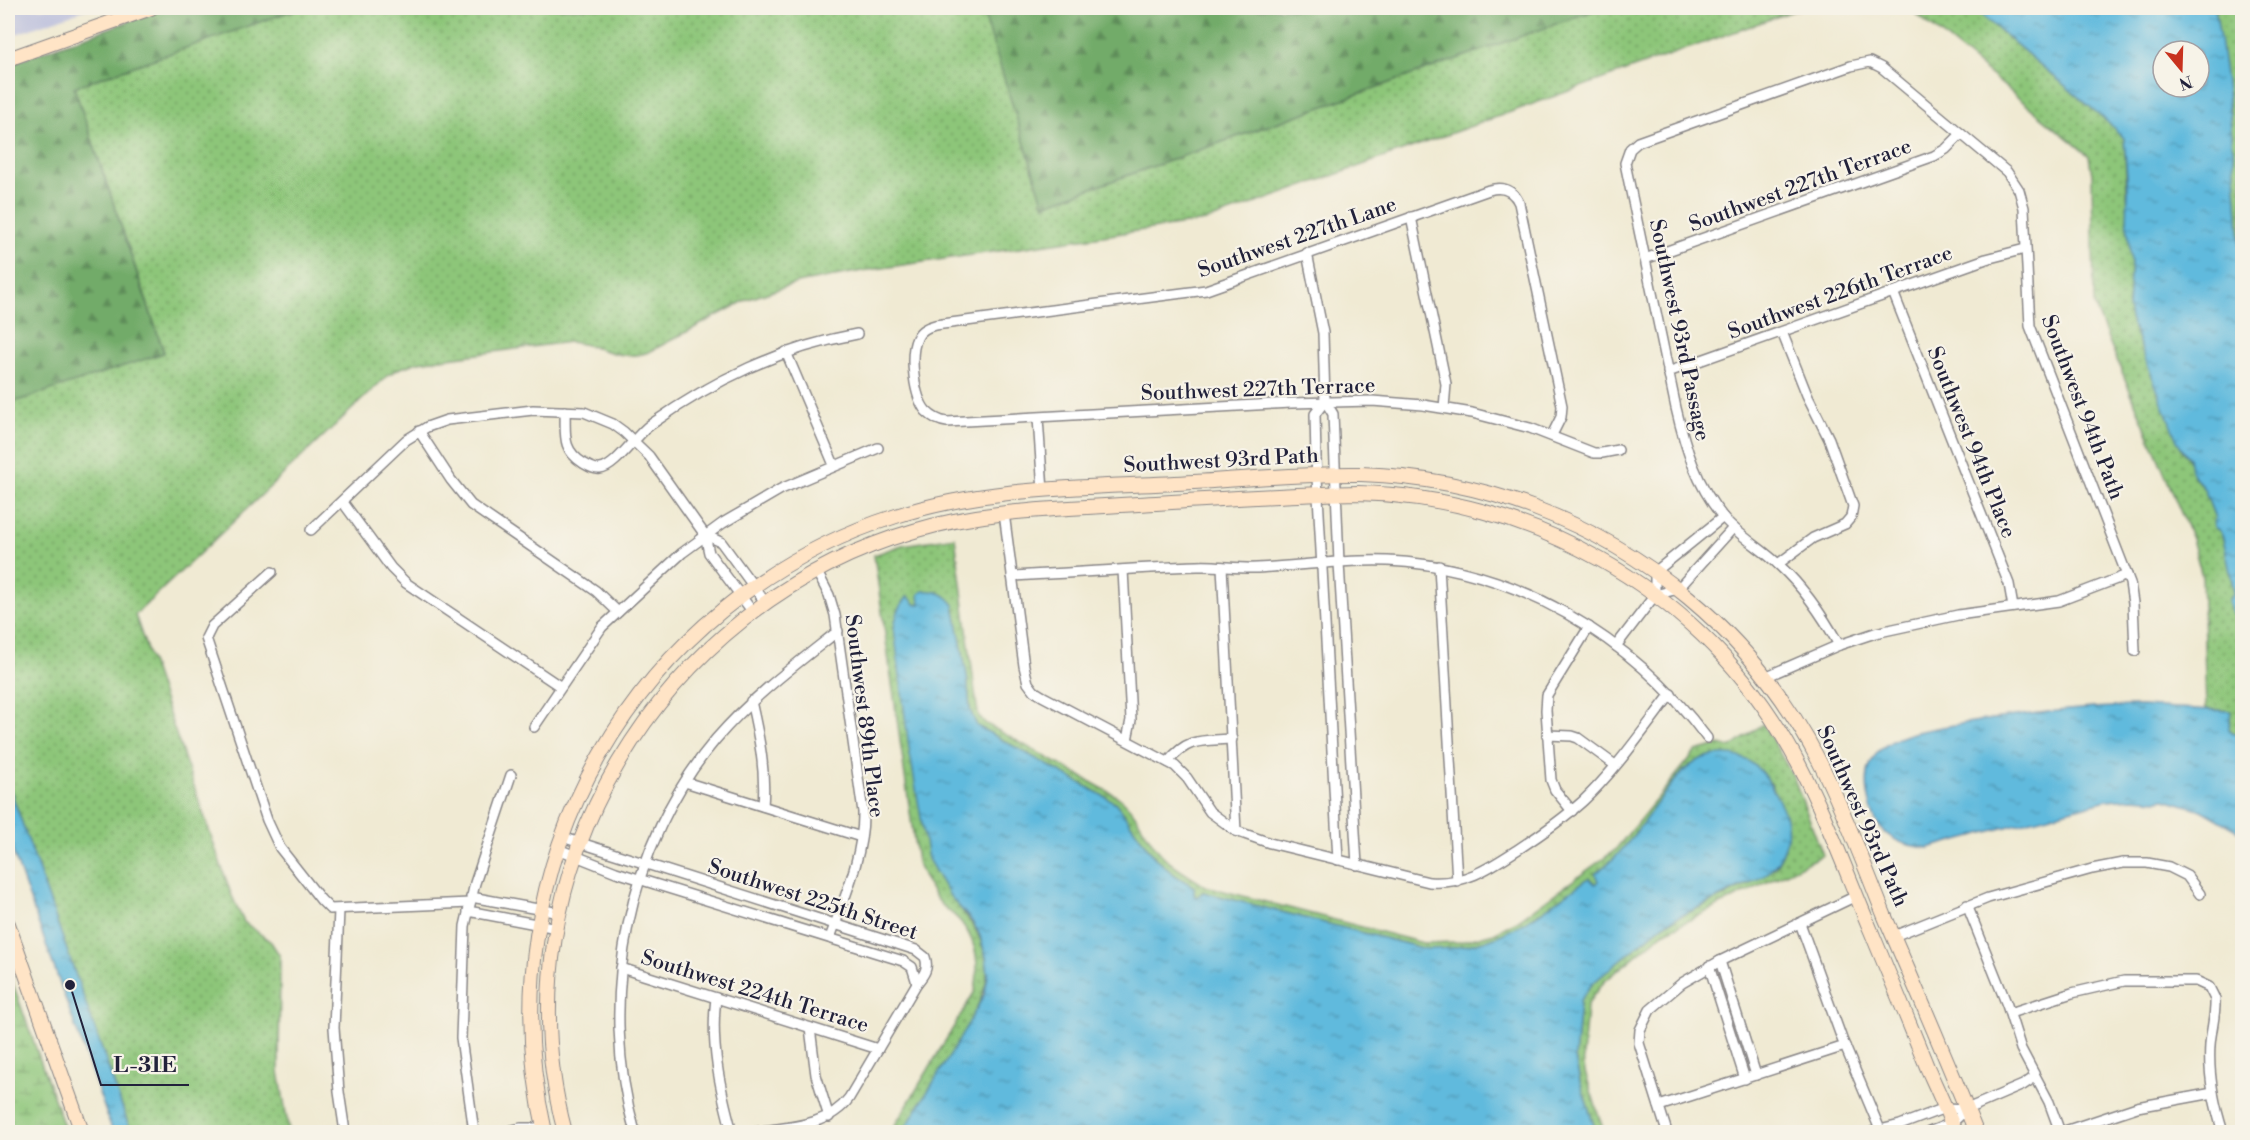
<svg xmlns="http://www.w3.org/2000/svg" width="2250" height="1140" viewBox="0 0 2250 1140" font-family="'Libre Bodoni',serif">
<style>
.industrial{fill:#bfc2dd}
.grass{fill:url(#grass-dots);stroke:#58745a;stroke-width:1.5}
.forest{fill:url(#forest-firs);stroke:#4a6652;stroke-width:1.5}
.wetland{fill:url(#wetland-marsh);stroke:#58745a;stroke-width:1.5}
.water{fill:url(#water-ripples);stroke:#416e8c;stroke-width:1.5;fill-rule:evenodd}
.lines{fill:none;stroke-linecap:round;stroke-linejoin:round}
.street-casing{stroke:#898687;stroke-width:12}
.secondary-casing{stroke:#898687;stroke-width:16}
.street{stroke:#fff;stroke-width:9}
.secondary{stroke:#ffe4c6;stroke-width:14}
.labels{text-anchor:middle;stroke-width:4.5;stroke-linejoin:round;paint-order:stroke}
.street-label{font-size:21px;fill:#22223b;stroke:#f7f3e8}
.leader{fill:none;stroke:#22223b;stroke-width:2}
.callout-dot{fill:#22223b;stroke:#f7f3e8;stroke-width:2}
.callout-label{font-size:22px;text-anchor:middle;font-weight:bold;fill:#22223b;stroke:#f7f3e8;stroke-width:4.5;stroke-linejoin:round;paint-order:stroke}
</style>
<defs>
<pattern id="grass-dots" width="8" height="8" patternUnits="userSpaceOnUse" patternTransform="scale(1.5)"><rect width="8" height="8" fill="#8dc679"/><path d="M2 2h.1M6 6h.1" fill="none" stroke="#73a064" stroke-width="1.8" stroke-linecap="round"/></pattern>
<pattern id="forest-firs" width="22" height="20" patternUnits="userSpaceOnUse" patternTransform="scale(1.5)"><rect width="22" height="20" fill="#72ab69"/><path d="M5 1l3.5 6h-7zM16 11l3.5 6h-7z" fill="#5d8b58"/></pattern>
<pattern id="wetland-marsh" width="20" height="14" patternUnits="userSpaceOnUse" patternTransform="scale(1.5)"><rect width="20" height="14" fill="#8dc679"/><path d="M1 5h8M5 5V1M11 12h8M15 12V8" fill="none" stroke="#73a064"/></pattern>
<pattern id="water-ripples" width="26" height="14" patternUnits="userSpaceOnUse" patternTransform="scale(1.5)"><rect width="26" height="14" fill="#60badd"/><path d="M2 4q2-2 4 0t4 0M15 11q2-2 4 0t4 0" fill="none" stroke="#4f97b4"/></pattern>
</defs>
<rect width="100%" height="100%" fill="#f7f3e8"/>
<filter id="ink" filterUnits="userSpaceOnUse"><feTurbulence type="fractalNoise" baseFrequency=".0167" numOctaves="2"/><feDisplacementMap in="SourceGraphic" scale="12" xChannelSelector="R" yChannelSelector="G"/><feConvolveMatrix kernelMatrix="1 2 1 2 8 2 1 2 1" color-interpolation-filters="sRGB"/></filter>
<filter id="wash" filterUnits="userSpaceOnUse"><feTurbulence type="fractalNoise" baseFrequency=".008" numOctaves="4" result="noise"/><feDisplacementMap in="SourceGraphic" scale="24" xChannelSelector="R" yChannelSelector="G"/><feGaussianBlur stdDeviation="1.35" result="paint"/><feColorMatrix in="noise" values="0 0 0 0 0 0 0 0 0 0 0 0 0 0 0 0 0 1.4 0 .05"/><feComposite in="paint" operator="in"/></filter>
<g filter="url(#wash)">
<rect width="100%" height="100%" fill="#f0ead3"/>
<path class="industrial" d="M8,8H90L8,37Z"/>
<g class="grass">
<path d="M300,8H982L1044,205L1601,8H1801L1206,221L862,271L797,283L746,300L651,351C621,364 599,344 569,342L418,362L398,369L388,375L135,615L231,894L244,922L271,942L280,956L279,1071L289,1132H131L8,783V404L164,352L74,87Z"/>
<path d="M1909,8H1973L2101,116L2124,138L2131,262L2128,307L2134,330L2182,450L2189,458L2195,478L2204,489L2215,518L2216,529L2220,531L2227,550L2234,594L2228,602L2232,612L2242,622V735L2233,733L2229,729L2231,711L2206,709L2202,576L2192,539L2094,305L2092,175L2089,156Z"/>
<path d="M2215,8H2242V291L2230,112Z"/>
<path d="M955,537L977,707L979,716L983,722L1118,797C1136,810 1143,831 1157,849C1169,865 1188,875 1205,886L1423,943L1460,942L1494,933L1517,921L1615,850L1696,751L1718,745L1732,747L1763,724L1793,776L1823,855L1663,933L1604,982L1593,996L1587,1006L1583,1057L1585,1072L1604,1132H1596L1580,1082L1575,1058L1580,1000L1593,983L1664,924L1745,886L1775,868L1782,855L1787,839V824L1771,783L1684,770L1619,854L1595,874L1599,881L1595,884L1589,878C1533,917 1498,950 1426,949L1203,892L1197,897L1194,896V887L1173,874L1154,857L1116,803L977,726L970,710L967,676L954,605H916L950,896C971,920 987,941 987,973C988,1006 922,1100 903,1132H891L975,991C979,966 978,945 963,925C958,917 949,912 943,906C931,894 924,877 917,862L874,555L902,545Z"/>
</g>
<g class="forest">
<path d="M166,8H300L74,87L164,353L8,404V64Z"/>
<path d="M982,8H1601L1044,205Z"/>
</g>
<path class="wetland" d="M8,970L66,1132H8Z"/>
<g class="water">
<path d="M1973,8H2215C2250,210 2243,417 2242,622L2232,612L2228,601L2234,592L2223,538L2220,531L2214,527L2213,522L2215,518L2204,489L2191,471L2189,458L2177,441L2130,319L2128,307L2131,262L2127,222L2128,190L2124,138L2101,116ZM2163,51H2199V87H2163Z"/>
<path d="M923,591C937,590 946,594 954,605L967,676L970,710L977,726L1116,803L1154,857L1173,874L1194,887V895L1197,897L1203,892L1426,949C1498,950 1533,917 1589,878L1595,884L1598,881L1595,874C1603,867 1612,861 1619,853C1643,828 1670,776 1699,760C1706,756 1714,755 1721,755C1751,753 1766,774 1778,799C1782,806 1786,816 1787,824C1790,844 1779,865 1764,876L1664,924L1593,983L1580,1000L1575,1058L1580,1082L1596,1132H903L959,1040L984,995L988,976L986,957L979,933L971,920L950,896L928,859L909,748L894,628C896,615 899,606 908,596L916,605L920,604L919,594Z"/>
<path d="M2141,706L2231,711L2229,729L2233,733L2242,735V833L2202,810L2165,799L2158,800L2134,798L2107,800L1928,848C1903,846 1880,838 1872,811C1866,791 1863,767 1879,751C1899,731 1934,729 1960,724C2021,714 2080,707 2141,706Z"/>
<path d="M8,783L131,1132H113L8,838Z"/>
</g>
</g>
<g filter="url(#ink)">
<g class="lines">
<defs>
<g id="street">
<path d="M1411,217L1446,384L1444,408"/>
<path d="M1307,253L1323,333L1325,401L1333,414L1339,563L1357,865"/>
<path d="M1645,259L1934,156L1946,149L1961,134"/>
<path d="M1893,292L2009,584L2013,607"/>
<path d="M786,352L834,465"/>
<path d="M1668,372L1986,259L2025,249"/>
<path d="M1325,401L1315,414L1316,459L1338,860"/>
<path d="M565,411C566,434 561,449 583,463C588,466 594,470 600,469C615,468 636,435 650,425C714,380 780,348 857,334"/>
<path d="M1038,418L1043,491"/>
<path d="M419,431L451,480L471,505L596,591L618,612"/>
<path d="M1552,435L1561,417L1562,406L1519,203C1513,190 1503,186 1489,190L1206,290L935,325C927,327 920,330 917,338C909,355 914,397 926,411C932,417 939,421 947,422L1291,403L1372,401L1423,405L1472,413L1530,428L1594,453H1602L1618,450"/>
<path d="M342,501L391,568L406,583L561,687"/>
<path d="M1004,513L1024,666L1028,683L1034,691L1042,696L1175,766L1187,778L1210,812L1236,831L1270,843L1429,882C1464,885 1488,869 1517,850C1540,835 1563,819 1583,801C1616,770 1643,730 1671,694"/>
<path d="M311,530L406,440L427,427L447,420L533,410L584,412L613,424L624,432L649,456L705,535L709,553L752,611"/>
<path d="M705,535L721,542L765,602"/>
<path d="M1778,564L1813,538L1845,524L1851,517L1853,506L1829,439L1807,395L1782,332"/>
<path d="M1439,566L1457,881"/>
<path d="M1222,567L1236,831"/>
<path d="M816,570L829,595L835,615L863,812C864,854 844,899 830,938"/>
<path d="M1123,570L1131,720L1127,740"/>
<path d="M272,572L212,626L206,638L267,820L280,848L321,900L330,909L470,903"/>
<path d="M1012,576C1074,573 1136,568 1198,566C1217,565 1237,569 1257,568C1300,566 1344,559 1388,561C1515,567 1632,637 1707,738"/>
<path d="M1655,595V572L1723,517"/>
<path d="M1655,595L1678,589L1733,528"/>
<path d="M1839,645C1823,616 1804,588 1779,565C1761,548 1739,536 1723,517C1697,486 1685,447 1676,408L1625,163L1630,149L1638,142L1851,66L1870,62L1882,68L2007,172L2019,190L2024,208L2030,326L2130,583L2133,603L2135,651"/>
<path d="M1616,646L1655,595"/>
<path d="M1765,677L1839,645L1875,633L1958,615L2059,601L2127,575"/>
<path d="M751,701C759,736 766,770 763,806"/>
<path d="M534,727L602,627L682,553L723,523L781,489L878,448"/>
<path d="M1547,735L1572,736L1578,738L1615,765"/>
<path d="M1168,762C1188,737 1202,741 1232,739"/>
<path d="M685,782L861,837"/>
<path d="M1572,811L1555,790L1551,780L1546,710L1547,695L1589,627"/>
<path d="M562,837L916,950L925,957C929,968 924,975 917,983L849,1098C828,1127 787,1127 754,1132"/>
<path d="M558,849L616,872L903,961L912,967L917,983"/>
<path d="M471,897L560,913"/>
<path d="M1967,905L2007,1005L2021,1049L2049,1102L2060,1132"/>
<path d="M339,910L334,1028L339,1092L345,1132"/>
<path d="M468,911L557,928"/>
<path d="M1800,923L1842,1039L1881,1132"/>
<path d="M1894,936L1988,898L2092,869L2123,863H2147L2169,867L2187,876L2200,894"/>
<path d="M1720,961L1756,1075"/>
<path d="M1709,966L1745,1079"/>
<path d="M621,968L878,1049"/>
<path d="M716,998C710,1044 720,1088 732,1132"/>
<path d="M2010,1013L2072,993L2124,981H2196L2209,987L2215,999C2216,1014 2211,1030 2210,1045C2208,1075 2214,1104 2223,1132"/>
<path d="M810,1028L816,1075L829,1117"/>
<path d="M1659,1106L1845,1046"/>
<path d="M474,1132L461,1038L465,926L475,883L511,775"/>
<path d="M504,1132L521,1128H544"/>
<path d="M635,1132C597,1001 627,844 716,739C752,697 795,665 838,631"/>
<path d="M1667,1132L1639,1043L1640,1030L1650,1010L1682,983L1720,961L1856,896"/>
<path d="M1872,1132L1900,1125L1945,1108L1967,1109"/>
<path d="M1929,1132L1952,1123L1967,1109L2023,1085L2035,1077"/>
<path d="M2062,1132L2137,1107L2213,1093"/>
</g>
<g id="secondary">
<path d="M8,59L151,8"/>
<path d="M8,924L82,1132"/>
<path d="M545,1132C483,866 636,599 896,516C992,485 1095,488 1194,482C1250,479 1306,473 1361,474C1482,478 1597,521 1689,598C1743,643 1788,700 1820,763C1845,812 1864,865 1885,917C1916,988 1947,1060 1976,1132"/>
<path d="M565,1132C495,874 662,604 914,531C987,509 1063,509 1138,504C1211,500 1285,494 1358,493C1528,497 1692,586 1781,733C1819,795 1843,865 1871,931C1890,977 1909,1022 1927,1067C1937,1089 1947,1110 1955,1132"/>
</g>
</defs>
<use href="#street" class="street-casing"/>
<use href="#secondary" class="secondary-casing"/>
<use href="#street" class="street"/>
<use href="#secondary" class="secondary"/>
</g>
</g>
<g class="labels">
<g class="street-label">
<text transform="translate(1800 185) rotate(-20)" y="7">Southwest 227th Terrace</text>
<text transform="translate(1297 237) rotate(-19)" y="7">Southwest 227th Lane</text>
<text transform="translate(1840 292) rotate(-20)" y="7">Southwest 226th Terrace</text>
<text transform="translate(1680 330) rotate(78)" y="7">Southwest 93rd Passage</text>
<text transform="translate(1258 389) rotate(-2)" y="7">Southwest 227th Terrace</text>
<text transform="translate(2083 407) rotate(69)" y="7">Southwest 94th Path</text>
<text transform="translate(1972 442) rotate(68)" y="7">Southwest 94th Place</text>
<text transform="translate(1221 460) rotate(-3)" y="7">Southwest 93rd Path</text>
<text transform="translate(865 716) rotate(83)" y="7">Southwest 89th Place</text>
<text transform="translate(1863 816) rotate(66)" y="7">Southwest 93rd Path</text>
<text transform="translate(813 899) rotate(18)" y="7">Southwest 225th Street</text>
<text transform="translate(755 991) rotate(17)" y="7">Southwest 224th Terrace</text>
</g>
</g>
<path class="leader" d="M70 985L101 1085H189"/>
<circle class="callout-dot" cx="70" cy="985" r="6"/>
<g class="callout-label">
<text x="145" y="1072">L-31E</text>
</g>
<rect width="2250" height="1140" fill="none" stroke="#f7f3e8" stroke-width="30"/>
<g transform="translate(2181 69) rotate(161)"><circle r="28" fill="#f7f3e8" stroke="#a29fa3" stroke-width="1.5"/>
<path d="M0-4.5L10 22L0 15L-10 22Z" fill="#c8321e"/>
<text y="-9" font-size="16" font-weight="bold" text-anchor="middle" fill="#22223b">N</text>
</g>
</svg>
